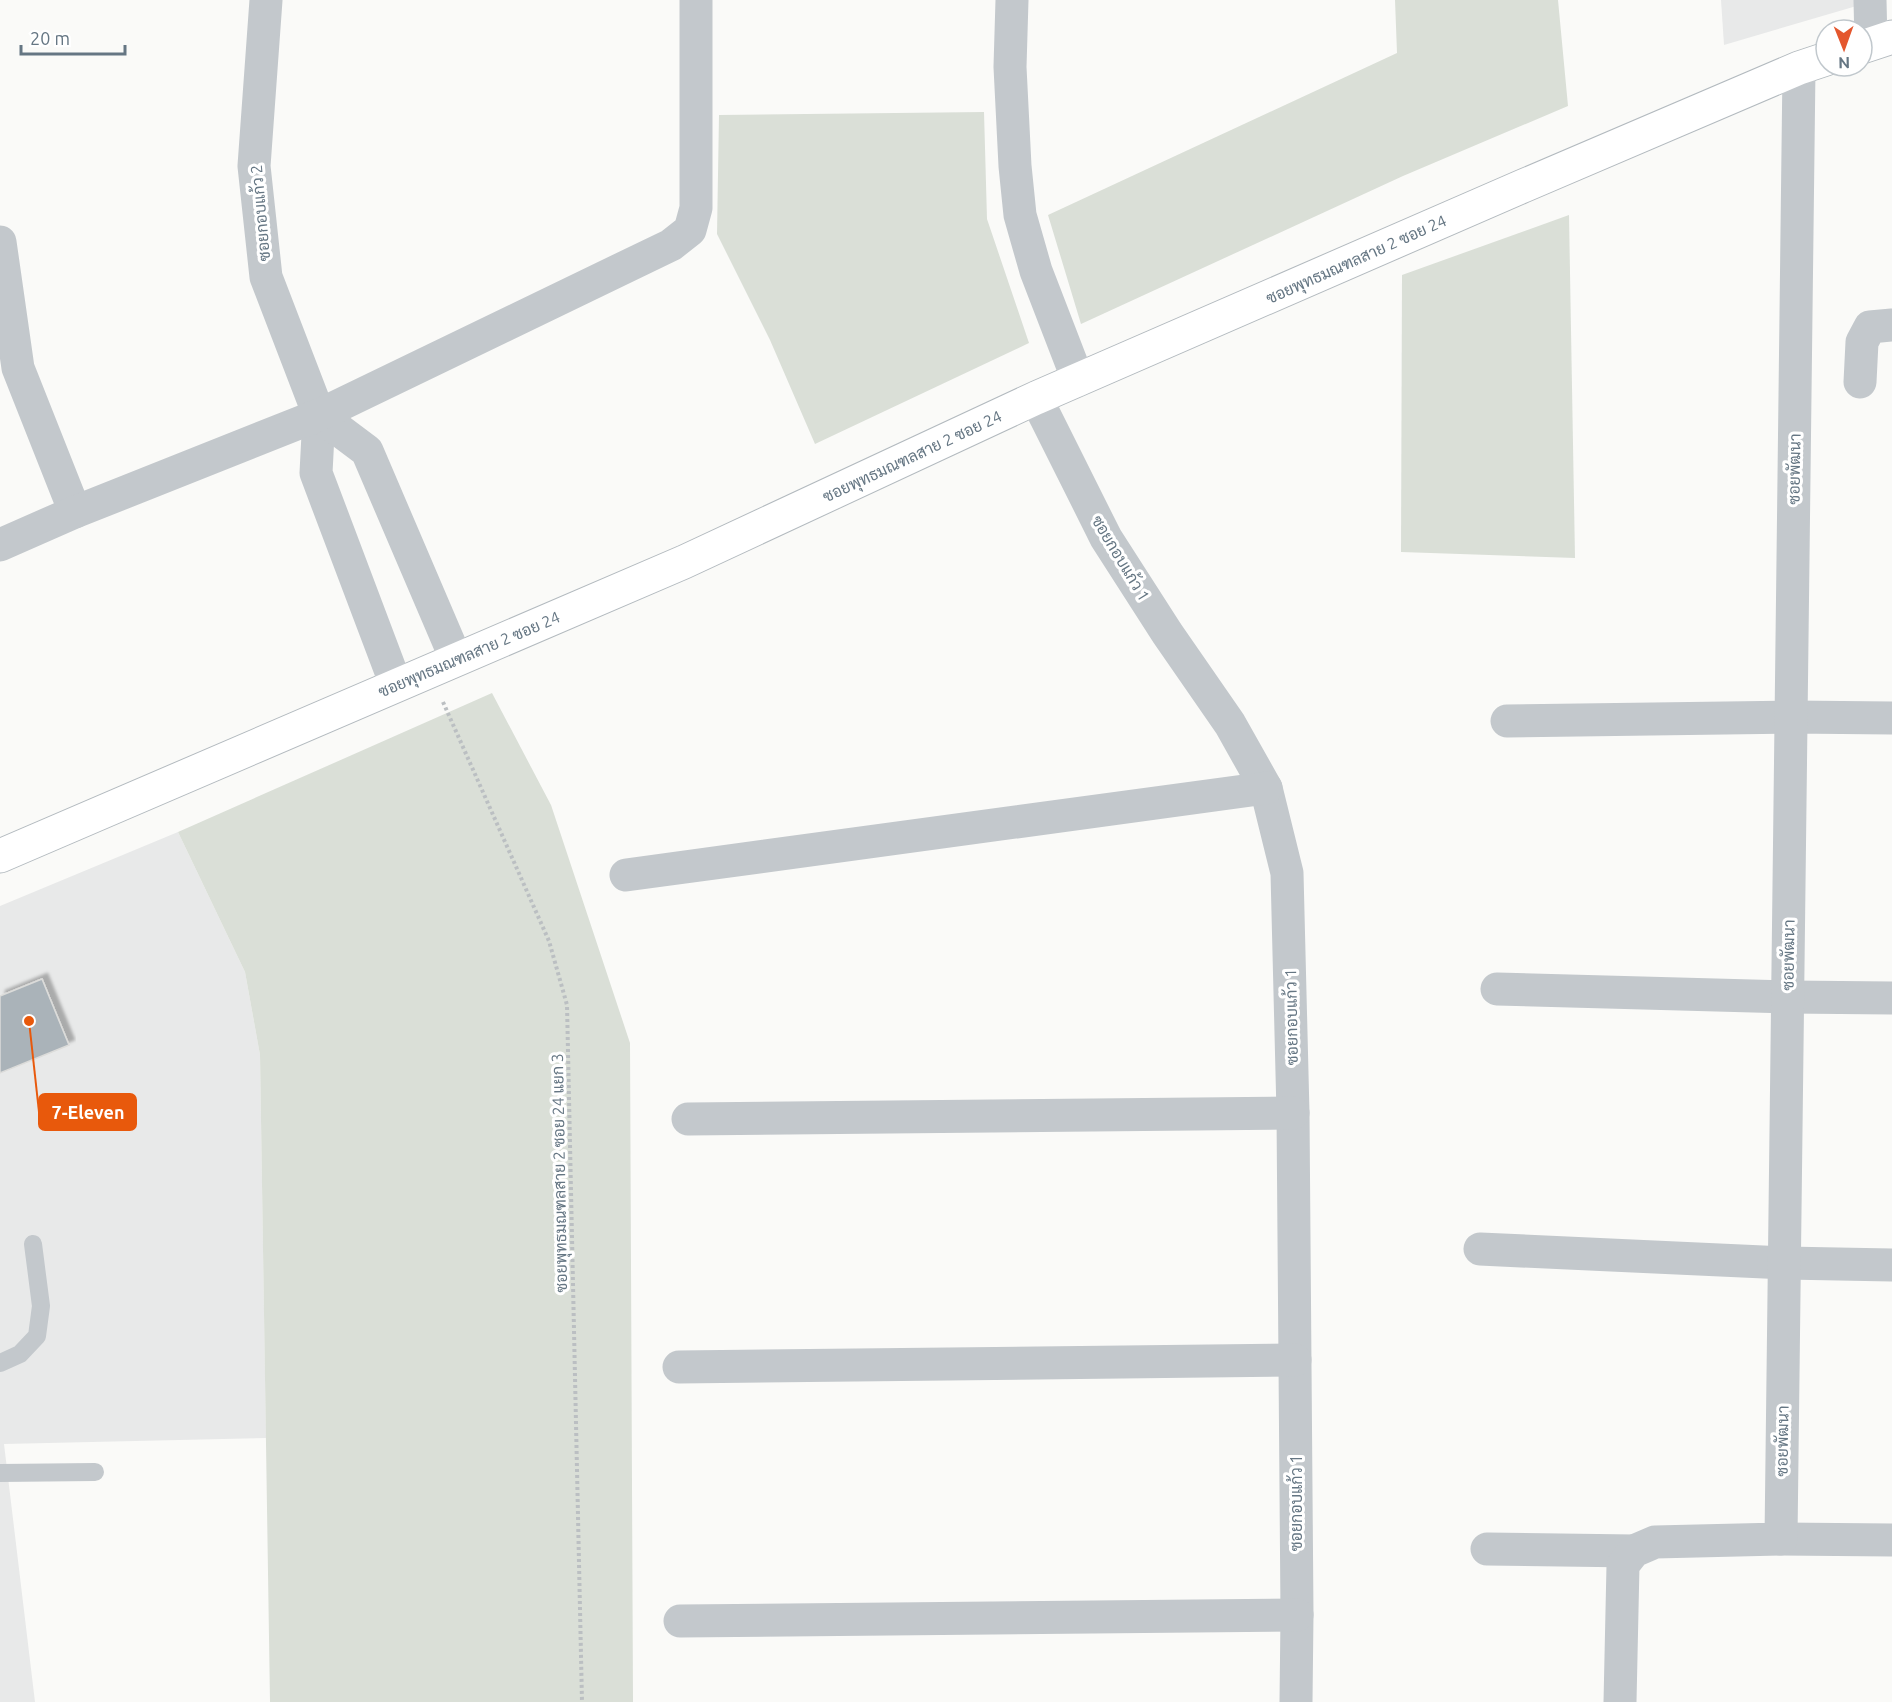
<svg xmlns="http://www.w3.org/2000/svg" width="1892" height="1702" viewBox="0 0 1892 1702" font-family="Ubuntu,Sarabun,sans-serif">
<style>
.built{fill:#e8e9e9}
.green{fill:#dadfd7}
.building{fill:#aab3b9;stroke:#dcdcda;stroke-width:1.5;filter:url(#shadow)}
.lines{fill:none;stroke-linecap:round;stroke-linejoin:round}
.secondary-casing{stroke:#b3babf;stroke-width:35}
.path{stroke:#bbbfc2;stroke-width:4;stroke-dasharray:3 3;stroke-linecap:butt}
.lane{stroke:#c3c8cc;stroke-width:18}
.street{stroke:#c3c8cc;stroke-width:33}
.secondary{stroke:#fff;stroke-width:33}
.labels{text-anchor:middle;stroke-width:6;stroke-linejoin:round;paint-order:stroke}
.street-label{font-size:16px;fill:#657683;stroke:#fff}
.leader{fill:none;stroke:#e8590c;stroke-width:2}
.callout-dot{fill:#e8590c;stroke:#fff;stroke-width:2}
.callout{fill:#e8590c;stroke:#e8590c;stroke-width:2}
.callout-label{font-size:18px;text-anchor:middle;font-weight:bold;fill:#fff}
</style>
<defs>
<filter id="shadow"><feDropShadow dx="5.5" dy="-5.5" stdDeviation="1.5" flood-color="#0004"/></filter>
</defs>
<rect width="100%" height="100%" fill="#fafaf8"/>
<g class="built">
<path d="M1721,0H1877L1724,45Z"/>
<path d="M178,832L245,972L260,1055L266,1438L4,1444L35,1702H0V906Z"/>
</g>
<g class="green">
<path d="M1395,0H1558L1568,106L1403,176L1081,324L1048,215L1397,53Z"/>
<path d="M984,112L987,219L1029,343L815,444L770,340L717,234L719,115Z"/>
<path d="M1569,215L1575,558L1401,552L1402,275Z"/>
<path d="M492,693L551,805L630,1043L633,1702H270L260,1055L245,972L178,832Z"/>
</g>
<path class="building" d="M42,979L69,1045L0,1073V996Z"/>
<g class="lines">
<defs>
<g id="secondary">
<path d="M1862,47L1892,37"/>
<path d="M0,856L684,562L1036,398L1523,186L1799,68L1826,59"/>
</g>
</defs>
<use href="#secondary" class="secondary-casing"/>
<path class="path" d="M443,702L549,941L567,1005L582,1702"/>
<g class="lane">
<path d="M0,1363L20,1354L37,1336L41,1306L33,1244"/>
<path d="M0,1473L95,1472"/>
</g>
<g class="street">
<path d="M266,0L254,166L266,277L319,415L316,473L396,685"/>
<path d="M1012,0L1010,67L1015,166L1020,215L1036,271L1078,380"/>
<path d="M1870,0L1871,43"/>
<path d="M0,242L18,368L75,512"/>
<path d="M1860,382L1862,342L1870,327L1892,325"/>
<path d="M1036,398L1106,538L1167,633L1230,724L1266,788L1287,873L1293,1113L1297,1615L1296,1702"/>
<path d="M319,415L367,451L456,659"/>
<path d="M0,545L75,512L319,415L671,245L690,230L696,208V0"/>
<path d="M1507,721L1791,717L1892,718"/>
<path d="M626,875L1266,788"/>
<path d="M1497,989L1788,997L1892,998"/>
<path d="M688,1119L1293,1113"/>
<path d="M1480,1249L1785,1263L1892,1265"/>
<path d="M679,1367L1295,1360"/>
<path d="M1781,1539L1892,1540"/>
<path d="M1487,1549L1634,1551"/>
<path d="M680,1621L1297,1615"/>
<path d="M1620,1702L1623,1565L1634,1551L1655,1542L1781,1539L1799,68"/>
</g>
<use href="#secondary" class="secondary"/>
</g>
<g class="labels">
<g class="street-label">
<text transform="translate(260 213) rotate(-95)" y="6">ซอยกอบแก้ว 2</text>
<text transform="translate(1356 259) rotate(-24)" y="6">ซอยพุทธมณฑลสาย 2 ซอย 24</text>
<text transform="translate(912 456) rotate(-25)" y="6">ซอยพุทธมณฑลสาย 2 ซอย 24</text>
<text transform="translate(1794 469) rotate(-89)" y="6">ซอยพัฒนา</text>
<text transform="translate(1121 558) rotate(59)" y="6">ซอยกอบแก้ว 1</text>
<text transform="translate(469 654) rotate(-23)" y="6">ซอยพุทธมณฑลสาย 2 ซอย 24</text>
<text transform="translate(1788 955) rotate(-89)" y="6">ซอยพัฒนา</text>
<text transform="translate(1291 1017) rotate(-91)" y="6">ซอยกอบแก้ว 1</text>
<text transform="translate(559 1173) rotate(-91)" y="6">ซอยพุทธมณฑลสาย 2 ซอย 24 แยก 3</text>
<text transform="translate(1782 1441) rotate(-89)" y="6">ซอยพัฒนา</text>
<text transform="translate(1296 1503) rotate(-90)" y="6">ซอยกอบแก้ว 1</text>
</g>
</g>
<path class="leader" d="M29 1021L39 1112"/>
<circle class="callout-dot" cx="29" cy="1021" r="6"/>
<rect class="callout" x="39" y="1094" width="97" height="36" rx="6"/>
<g class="callout-label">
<text x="88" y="1119">7-Eleven</text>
</g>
<g transform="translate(1844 48) rotate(179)"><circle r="28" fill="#ffffff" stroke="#c1c8cd" stroke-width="1.5"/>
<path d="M0-4.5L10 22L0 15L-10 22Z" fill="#e4572e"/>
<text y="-9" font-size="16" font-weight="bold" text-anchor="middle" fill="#657683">N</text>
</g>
<path d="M21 45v9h104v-9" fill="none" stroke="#657683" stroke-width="3"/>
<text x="30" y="45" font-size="18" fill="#657683" stroke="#ffffff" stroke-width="4.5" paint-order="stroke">20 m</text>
</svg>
